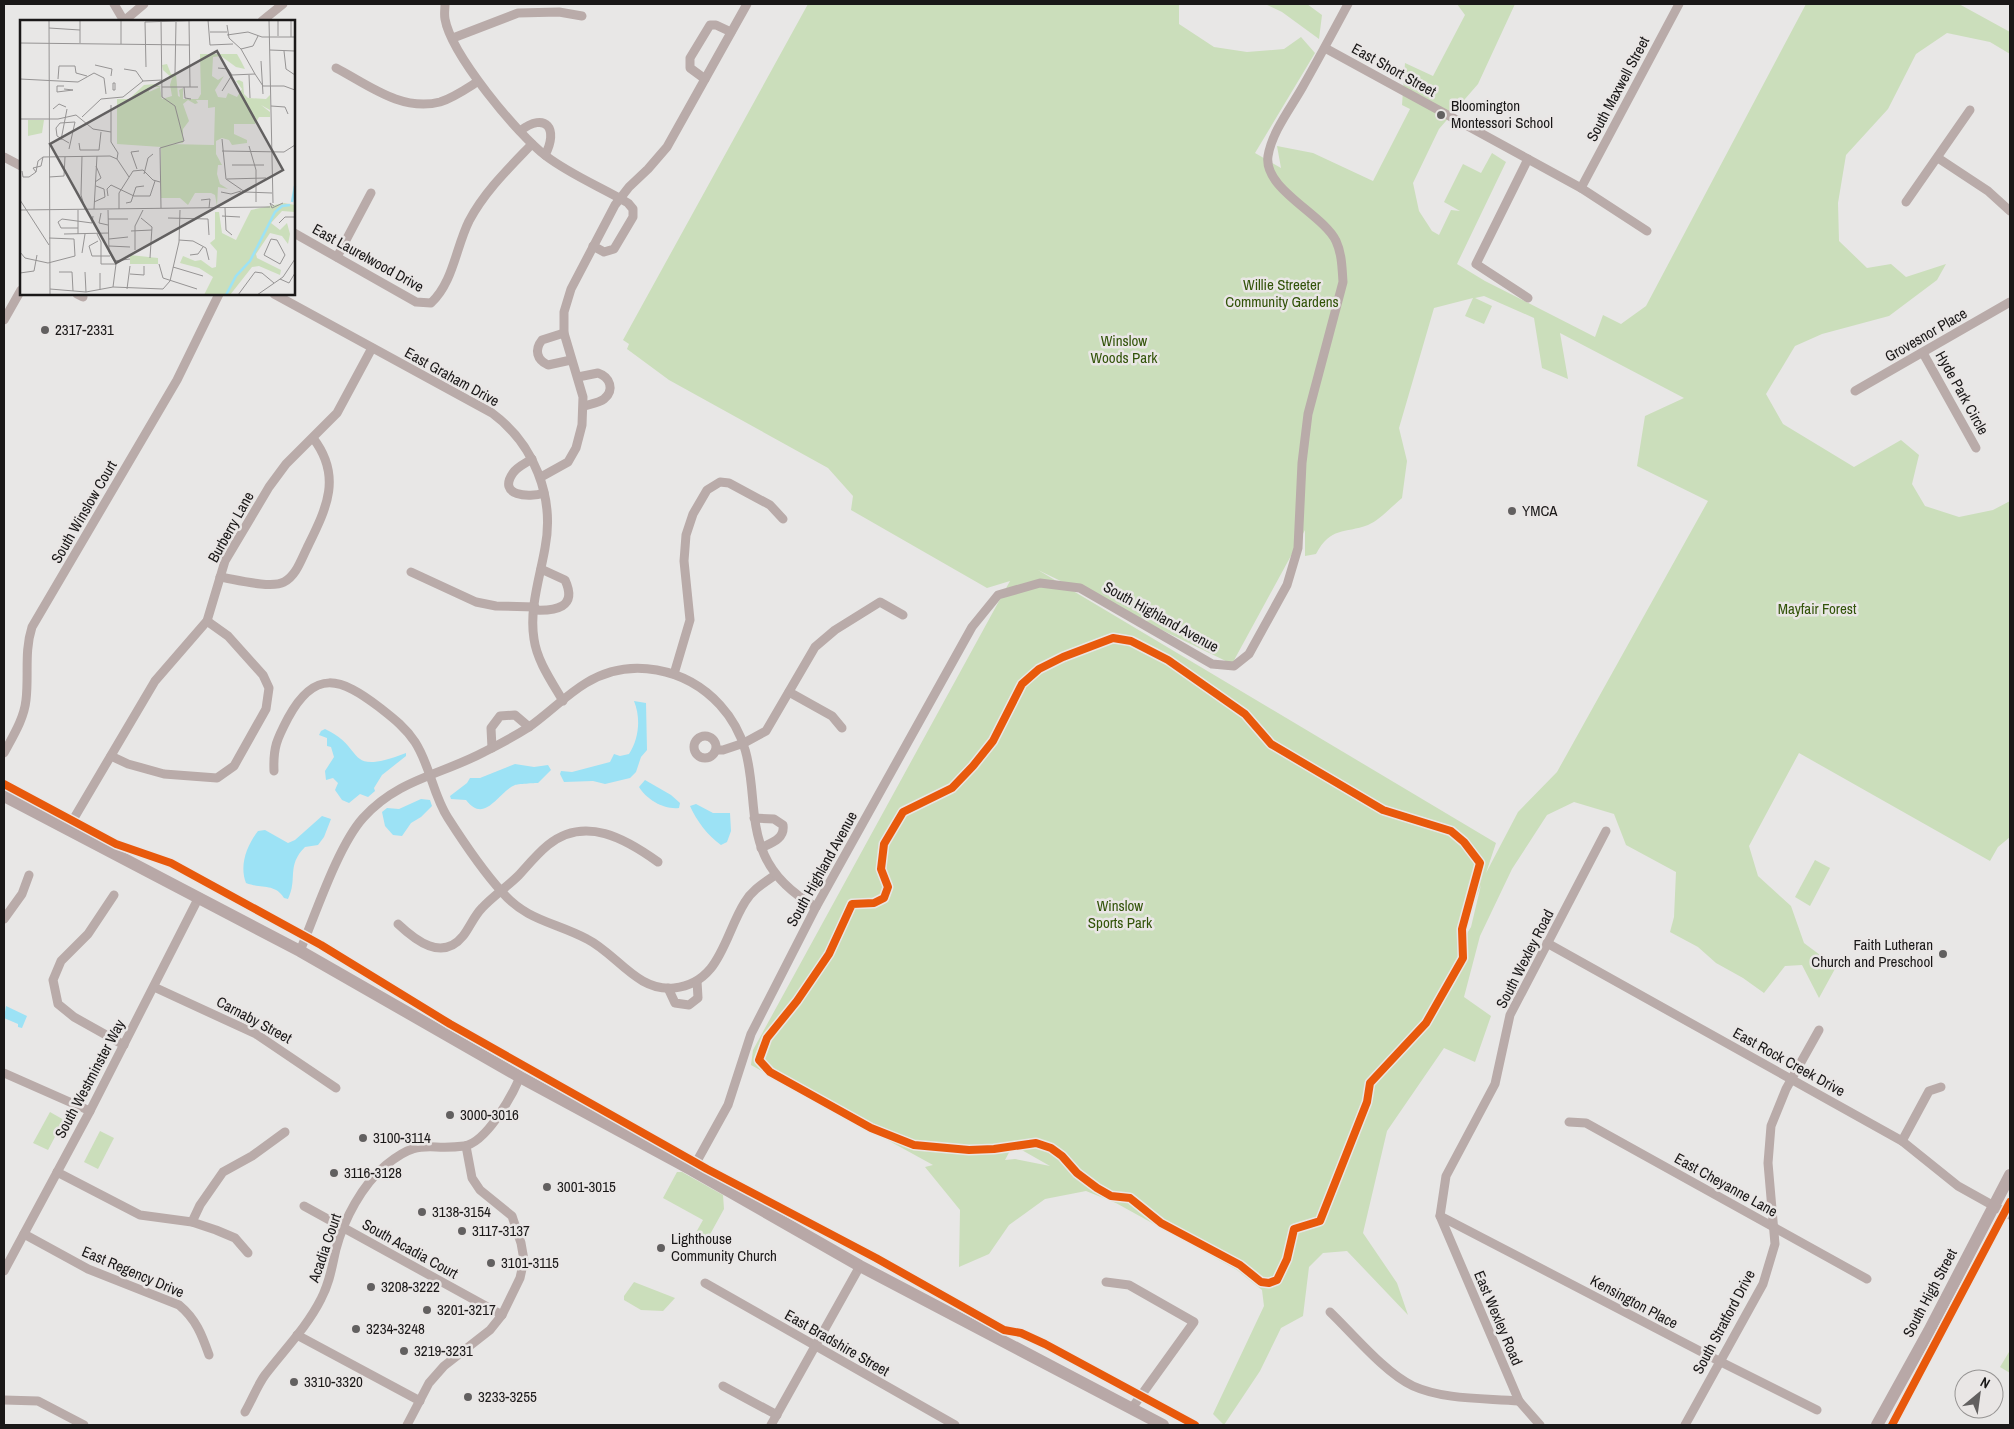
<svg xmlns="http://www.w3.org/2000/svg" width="2014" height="1429" viewBox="0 0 2014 1429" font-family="'Archivo Narrow',sans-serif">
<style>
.green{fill:#cbdebb;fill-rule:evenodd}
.water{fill:#9ce2f5}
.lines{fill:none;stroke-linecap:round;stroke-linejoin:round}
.street{stroke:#b9aba9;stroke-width:9}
.secondary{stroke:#b8a8a7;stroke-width:12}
.cycleway-casing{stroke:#e9e6e5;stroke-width:11}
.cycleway{stroke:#e8590c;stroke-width:8}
.poi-dot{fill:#626060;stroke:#e9e6e5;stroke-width:2}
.labels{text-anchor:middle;stroke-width:5;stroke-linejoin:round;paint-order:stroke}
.street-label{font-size:15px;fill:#1a1818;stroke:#e9e6e5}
.poi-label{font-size:15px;fill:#1a1818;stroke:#e9e6e5;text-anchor:start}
.park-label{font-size:15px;fill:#325309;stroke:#e9e6e5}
.inset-river{fill:none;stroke:#9ce2f5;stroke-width:2.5}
.inset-road{fill:none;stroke:#969494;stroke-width:1}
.view{fill:#626060;fill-opacity:0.15;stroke:#626060;stroke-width:2.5}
.inset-edge{fill:none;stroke:#1a1818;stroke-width:2.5}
</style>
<rect width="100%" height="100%" fill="#e8e7e6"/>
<g class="green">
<path d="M808,4H1179V24L1214,47L1247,52L1284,49L1301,37L1315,53L1255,153L1281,168L1277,146L1313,153L1373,181L1410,109L1402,105L1405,63L1433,76L1465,15L1457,4H1515L1478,84L1439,129L1413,183L1419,211L1432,231L1439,235L1451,210L1460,211L1444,202L1463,164L1481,173L1492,153L1506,162L1457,264L1485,281L1595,337L1603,315L1621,324L1646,306L1806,4H1959L2010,32V54L1990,42L1947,33L1916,54L1888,109L1846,155L1838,203L1839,241L1867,268L1891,264L1906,277L1946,264L1937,280L1889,316L1822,334L1795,346L1766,394L1783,424L1854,467L1901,440L1919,455L1912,484L1925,506L1959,517L1993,510L2010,501V837L1998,847L1990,861L1799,753L1749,846L1758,876L1791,906L1804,943L1836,967L1819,998L1802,965L1785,966L1764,993L1743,978L1716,963L1698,947L1670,932L1674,917L1676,872L1626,845L1614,814L1574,802L1547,815L1512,869L1480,936L1464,997L1491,1016L1475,1062L1444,1048L1387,1131L1363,1233L1397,1283L1408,1315L1347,1251L1323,1253L1309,1267L1303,1316L1281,1328L1260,1371L1224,1425L1213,1414L1264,1306L1262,1290L1237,1270L1116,1203L1086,1191L1045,1199L1009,1225L989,1254L959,1267L960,1210L925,1167L933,1165L751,1065L753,1050L1010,581L987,588L851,510L853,496L828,468L669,380L627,349L629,344L623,340ZM1484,296L1534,318L1542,368L1568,379L1560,333L1684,398L1645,416L1637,466L1708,501L1557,772L1518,812L1486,873L1496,843L1038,570L1232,664L1305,530V556L1316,554C1331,526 1344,534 1368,525C1380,520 1392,506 1402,498L1407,461L1399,428L1434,308L1473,298L1465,316L1484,324L1492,306L1475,298ZM1481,885L1471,927L1459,946H1458ZM1013,1145L1050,1166L1015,1159L1005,1160Z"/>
<path d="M1265,4H1307L1322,15L1319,39L1282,12Z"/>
<path d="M1815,860L1830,868L1810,906L1795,897Z"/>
<path d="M50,1112L64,1120L48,1150L33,1143Z"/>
<path d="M100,1131L114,1138L98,1169L84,1162Z"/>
<path d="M677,1172H682L723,1195L724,1209L708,1238L703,1239L694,1236L703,1220L663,1198Z"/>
<path d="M634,1282L675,1298L663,1311L641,1310L624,1300V1296Z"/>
<path d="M2009,1352H2010V1373L2000,1367Z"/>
</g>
<g class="water">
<path d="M634,701L646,703L647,750L641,757L636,772L630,778L605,784L593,781L564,782L560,774L561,771L572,772L610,762L614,754L620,756L629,754C639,739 641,718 634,701Z"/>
<path d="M325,729C367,748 343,777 406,753V756L382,775L374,788L375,791L368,797L360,794L349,803L342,800L335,790L338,783L333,778L326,780L325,771L334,757L331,747L327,746V738L319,735L321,731Z"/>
<path d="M515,764L534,767L548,765L551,770L538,783C535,783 517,784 515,785C498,792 485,825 466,800L451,799L450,796L467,783L470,778H480Z"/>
<path d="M645,780L671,795L680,803L679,808C664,810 646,799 639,787Z"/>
<path d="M421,799L430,800L432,806L421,817L411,823L402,836L393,835L385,826L382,812L387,808L399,809Z"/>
<path d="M696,804L713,813H730L731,831L727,842L721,845C708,836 696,820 690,806Z"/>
<path d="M322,816L331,819L324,837L318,845L305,847C286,866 298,879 288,899L284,898C275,883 261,889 246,883C239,865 247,845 258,831L265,830L288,843L295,840Z"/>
<path d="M6,1006L27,1016L22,1028L18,1027V1024L4,1018Z"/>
</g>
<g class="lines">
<g class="street">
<path d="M114,4L124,21"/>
<path d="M445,4C445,9 444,14 445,19C451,54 517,134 546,156C571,175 601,187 628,203L633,209V217L614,249L604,252L593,246"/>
<path d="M124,21L144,4"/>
<path d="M262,21L283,4"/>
<path d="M453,38L518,13L559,12L582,16"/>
<path d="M1325,48L1581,188L1647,231"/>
<path d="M336,68C367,84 401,112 440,102C453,98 466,89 477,82"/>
<path d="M705,79L690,68V58L710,25H716L731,32"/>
<path d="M520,131C546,111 559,129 545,155"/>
<path d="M4,157L21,166"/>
<path d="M1938,158L1988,191L2010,211"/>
<path d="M1581,188L1679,4"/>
<path d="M1906,202L1970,110"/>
<path d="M294,233L416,302L431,303C453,283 456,247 469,221C485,191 509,168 532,144"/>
<path d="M337,257L371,193"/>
<path d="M77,294L83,297"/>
<path d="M274,294L492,413C534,444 555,497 545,548C540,577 529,609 534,639C537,661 552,682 563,701"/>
<path d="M1528,298L1476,264L1528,159"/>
<path d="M4,320L21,290"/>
<path d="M564,333L542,340C534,350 537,360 548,365L571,360"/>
<path d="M1923,353L1976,448"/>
<path d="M578,377L598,373C610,377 615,390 604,399C599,403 590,404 584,406"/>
<path d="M1855,391L2010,302"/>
<path d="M532,459C526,463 517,467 513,473C497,496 529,498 544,493"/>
<path d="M541,477L568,462L576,448L582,425L583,397L564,333V312L571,289L615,205L629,187L648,169L667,147L747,4"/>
<path d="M411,572L476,602L496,606L535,607"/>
<path d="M220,577C234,579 271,589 284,582C296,576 301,560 307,548C326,509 343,477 313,438"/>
<path d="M534,610C555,611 578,608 565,580L541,569"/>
<path d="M674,674L690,620L684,561L686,535L693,514L707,490L720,482L729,483L770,505L783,519"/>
<path d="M789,692L832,716L842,728"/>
<circle cx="705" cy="747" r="11"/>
<path d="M492,748L491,728L500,716L515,715L529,727"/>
<path d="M716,750H723L744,743L766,731L815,647L835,630L880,602L903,615"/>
<path d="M4,753C13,736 24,719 26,700C29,675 24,652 32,627L177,380L219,294"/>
<path d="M111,756L128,764L164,774L217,778L234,766L266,709L269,688L263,675L228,636L207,621"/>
<path d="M274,771C273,747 277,739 288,718C315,668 341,678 379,707C393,718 405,727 415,742C430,765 433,795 448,818C464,843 482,870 502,892C527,921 555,922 587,939C617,954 637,992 674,988C721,983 724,935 745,902C752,890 764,883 775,875"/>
<path d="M754,818L774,819L783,825C785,839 771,843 761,848"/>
<path d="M67,830L155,681L207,621L225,561L269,487L286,464L337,413L372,348"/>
<path d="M114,895L88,934L61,961L53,980L58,1004L74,1017L124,1045"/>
<path d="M4,919L22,894L29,875"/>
<path d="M398,924C415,940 442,962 463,936C470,927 474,916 482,908C493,896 507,887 519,875C528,865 537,854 548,845C585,815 626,839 658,862"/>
<path d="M1547,943L1902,1141L1958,1186L2010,1215"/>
<path d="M300,951C316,913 338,846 363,818C398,779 441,775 484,752C500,744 515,736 529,727C549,713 566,695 586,683C630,656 686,668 720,705C782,773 716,851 816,907"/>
<path d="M154,987L256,1034L336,1088"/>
<path d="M668,988L675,1003L689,1005L698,998L697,981"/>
<path d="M4,1073L90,1111"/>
<path d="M1569,1122L1586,1123L1867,1279"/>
<path d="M1902,1141L1929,1091L1941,1087"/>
<path d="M692,1170L728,1105L751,1034L816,907L972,627L998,595L1040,583L1080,588L1212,664L1234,666L1249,654L1287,585L1298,548L1302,463L1308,414L1343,282C1342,268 1342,254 1336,241C1323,214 1263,189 1268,156C1272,132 1290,109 1302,88C1318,60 1333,32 1348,4"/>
<path d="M57,1172L140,1215L192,1222L216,1230L235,1238L248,1253"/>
<path d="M304,1206L502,1315"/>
<path d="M1440,1216L1719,1361L1817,1410"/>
<path d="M192,1222L200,1205L223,1172L252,1156L285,1132"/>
<path d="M24,1234L88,1269L179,1305C196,1319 202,1335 209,1355"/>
<path d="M4,1271L90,1111L199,897"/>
<path d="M1106,1282L1129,1285L1194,1322L1132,1408"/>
<path d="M705,1283L955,1425"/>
<path d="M1330,1312C1352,1333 1385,1373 1413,1386C1444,1400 1485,1398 1519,1401"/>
<path d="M297,1335L420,1401"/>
<path d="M723,1386L777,1415"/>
<path d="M4,1400L38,1401L84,1425"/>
<path d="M245,1412C252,1400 257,1386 265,1375C284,1350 307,1327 321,1299C330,1282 332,1266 336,1249C344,1219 362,1185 386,1165C420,1137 427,1151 464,1146C486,1143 512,1096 520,1077"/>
<path d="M407,1425L429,1383L444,1366L490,1330L502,1315L520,1278L524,1260L521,1243L512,1216L480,1190L472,1178L466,1146"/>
<path d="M771,1425L860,1266"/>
<path d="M1540,1425L1519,1401L1440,1216L1446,1176L1495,1084L1510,1015L1606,831"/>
<path d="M1685,1425L1763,1284L1775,1244L1768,1163L1771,1126L1786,1089L1819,1030"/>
</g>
<g class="secondary">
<path d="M4,796L300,951L520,1077L692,1170L860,1266L1163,1425"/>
<path d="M1877,1425L1929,1331L2010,1175"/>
</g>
<defs>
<g id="cycleway">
<path d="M1113,638L1131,641L1168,660L1245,714L1271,744L1383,810L1451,831L1464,842L1480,863L1462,929L1463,958L1426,1023L1370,1083L1367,1102L1320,1221L1294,1229L1287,1259L1277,1280L1269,1283L1261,1282L1240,1265L1161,1223L1130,1198L1111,1196L1097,1188L1077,1173L1062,1156L1051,1148L1036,1143L994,1149L969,1150L914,1145L871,1128L770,1072L759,1060L767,1038L797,1001L829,954L852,904L874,903L884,898L888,887L881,869L884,844L903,812L952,788L973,766L993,741L1022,684L1039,669L1063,657Z"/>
<path d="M4,784L116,844L171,863L321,945L450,1024L707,1169L876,1258L1004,1330L1021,1333L1045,1344L1195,1425"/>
<path d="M1892,1425L2010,1202"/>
</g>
</defs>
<use href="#cycleway" class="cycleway-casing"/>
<use href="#cycleway" class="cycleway"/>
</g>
<g class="poi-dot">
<circle cx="1441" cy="115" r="5"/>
<circle cx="45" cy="330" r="5"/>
<circle cx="1512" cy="511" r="5"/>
<circle cx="1943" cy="954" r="5"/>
<circle cx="450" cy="1115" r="5"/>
<circle cx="363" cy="1138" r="5"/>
<circle cx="334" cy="1173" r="5"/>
<circle cx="547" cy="1187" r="5"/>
<circle cx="422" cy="1212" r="5"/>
<circle cx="462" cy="1231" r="5"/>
<circle cx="661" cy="1248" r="5"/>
<circle cx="491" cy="1263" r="5"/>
<circle cx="371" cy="1287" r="5"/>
<circle cx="427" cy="1310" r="5"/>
<circle cx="356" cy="1329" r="5"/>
<circle cx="404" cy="1351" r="5"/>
<circle cx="294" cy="1382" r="5"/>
<circle cx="468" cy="1397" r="5"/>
</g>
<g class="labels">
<g class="street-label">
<text transform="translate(1394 70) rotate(29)" y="5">East Short Street</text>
<text transform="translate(1618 89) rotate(-62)" y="5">South Maxwell Street</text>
<text transform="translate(368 258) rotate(29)" y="5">East Laurelwood Drive</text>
<text transform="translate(1926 335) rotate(-30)" y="5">Grovesnor Place</text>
<text transform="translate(452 377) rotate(29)" y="5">East Graham Drive</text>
<text transform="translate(1962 393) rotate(61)" y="5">Hyde Park Circle</text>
<text transform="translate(84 512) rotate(-60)" y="5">South Winslow Court</text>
<text transform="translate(231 527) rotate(-61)" y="5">Burberry Lane</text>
<text transform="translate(1161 617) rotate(29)" y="5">South Highland Avenue</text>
<text transform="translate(822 869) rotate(-61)" y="5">South Highland Avenue</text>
<text transform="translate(1525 959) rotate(-63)" y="5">South Wexley Road</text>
<text transform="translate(254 1020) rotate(28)" y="5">Carnaby Street</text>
<text transform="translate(1789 1062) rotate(29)" y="5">East Rock Creek Drive</text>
<text transform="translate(90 1079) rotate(-62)" y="5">South Westminster Way</text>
<text transform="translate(1726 1185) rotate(29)" y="5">East Cheyanne Lane</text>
<text transform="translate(325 1248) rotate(-71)" y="5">Acadia Court</text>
<text transform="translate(410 1249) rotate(29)" y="5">South Acadia Court</text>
<text transform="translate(133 1272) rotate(23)" y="5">East Regency Drive</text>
<text transform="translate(1930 1293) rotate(-62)" y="5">South High Street</text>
<text transform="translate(1634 1302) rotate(28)" y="5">Kensington Place</text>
<text transform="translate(1498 1318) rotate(67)" y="5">East Wexley Road</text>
<text transform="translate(1724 1322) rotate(-62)" y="5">South Stratford Drive</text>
<text transform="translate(837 1343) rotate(30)" y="5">East Bradshire Street</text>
</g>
<g class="poi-label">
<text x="1451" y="111">Bloomington<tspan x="1451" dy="17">Montessori School</tspan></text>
<text x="55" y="335">2317-2331</text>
<text x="1522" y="516">YMCA</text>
<text x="1933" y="950" text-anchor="end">Faith Lutheran<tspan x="1933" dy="17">Church and Preschool</tspan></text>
<text x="460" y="1120">3000-3016</text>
<text x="373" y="1143">3100-3114</text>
<text x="344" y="1178">3116-3128</text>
<text x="557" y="1192">3001-3015</text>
<text x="432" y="1217">3138-3154</text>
<text x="472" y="1236">3117-3137</text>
<text x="671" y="1244">Lighthouse<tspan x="671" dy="17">Community Church</tspan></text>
<text x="501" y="1268">3101-3115</text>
<text x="381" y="1292">3208-3222</text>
<text x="437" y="1315">3201-3217</text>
<text x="366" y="1334">3234-3248</text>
<text x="414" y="1356">3219-3231</text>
<text x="304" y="1387">3310-3320</text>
<text x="478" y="1402">3233-3255</text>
</g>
<g class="park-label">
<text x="1282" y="290">Willie Streeter<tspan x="1282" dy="17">Community Gardens</tspan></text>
<text x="1124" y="346">Winslow<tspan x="1124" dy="17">Woods Park</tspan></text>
<text x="1817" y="614">Mayfair Forest</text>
<text x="1120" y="911">Winslow<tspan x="1120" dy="17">Sports Park</tspan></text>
</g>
</g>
<g transform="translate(20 20)">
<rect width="275" height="275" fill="#e8e7e6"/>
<path d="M180,34H217L221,41L225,49L216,47L201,36L193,37L192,56L198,60L204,56L195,70L198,77L206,78L208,73L217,77L222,69L216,61L219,60L223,62L224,74L228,78L246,79L250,75V90L241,85L250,92V97H239L235,104H214V114L227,120V123L212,125L209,120L202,118L196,121V134L202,145H198L197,154L200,164L208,169L198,167L197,186L195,175L191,173H175L168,185L160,178H141V127L97,124V79H109L124,65L135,64L141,67H130L129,72L140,67L142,79L152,76L150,65L152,58L143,50L142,45L147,44L151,54H156L158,76L160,77L159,70L163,68V79H178L181,74ZM168,80L175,84L178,83L176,80H188V88L195,87L194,125L149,124L163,123V109L169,101L163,84ZM8,100H24L22,113L8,116ZM264,183L275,185V192L262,191L251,203L260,210L267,203L270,214L268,224L262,216L250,213L236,234L237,238L261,250L260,255L239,246L232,247L210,275H184L193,257L179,248L160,243L163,236L175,241L181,240L192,248L196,247L197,231L190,223L195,219V192H199L202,213L216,220L231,190ZM110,235L138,238V244H110Z" fill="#cbdebb" fill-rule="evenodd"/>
<path class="inset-river" d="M272,182L275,166M206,275L216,256L230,241L255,192L262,186L270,185"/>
<path class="inset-road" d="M29,0L30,275M60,0V23M141,0L142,77L155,86L164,121L140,128L141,188M169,0L170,67M188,0L190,25L213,24M249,0L253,183M125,2L188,0M125,2L126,47M207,5L209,18L221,29L235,54M29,8L60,10M190,12H207M207,15L228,12L242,17H275M258,16V0M271,17V0M0,23L170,25M101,24V0M221,29L233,26L238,16M250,30L275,31M264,31L266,49L275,55M241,41L243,74M75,45L92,49L91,56M198,48L208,49L212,55L235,54L243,66M104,49L116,51L123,61M155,53L156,2M229,55L230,78M0,59L58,62L74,53L84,58L86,74M38,59L39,46H55L56,53L67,56M93,63H95V70H93ZM44,66H37V72L53,70L44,69M243,66H264L275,70M142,67H178M164,67L165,78L171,79M202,71L212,55M91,85V122L98,133L97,139M251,86L265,87L268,94M33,89L39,84L46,87M62,97L81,79L103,77L123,61L142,60M0,99H38L56,95L73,109L91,112M202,119L206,159M41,120L47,89M59,123L60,130H79L81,112M229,126L236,150V182M49,129L55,102L40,103L36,108L37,116L49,123M202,131L264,132L275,125M62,136L61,175L65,189M97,139L109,157M212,145H244M117,149L111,132L119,131M2,151L3,157H9L16,152L18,141L23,137L90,136L97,139M16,152L13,148L21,146L23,137M124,154L128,138L133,134M29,157L44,156L45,137M206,159L225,172L252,173M207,159L246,158M75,162L81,158L76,146M201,172L211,174L221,171M88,176L87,169L91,165L114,176H130L135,161M0,180L29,225M181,180L190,179L189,188M74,182L85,177L84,169L76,166M106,183L111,182L116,167L124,166M254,186L250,183L252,188L263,183M205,188L206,210L212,215M74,189L77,136M99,189V173L113,151L123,150L133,160L140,162M0,190L250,187M58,190V214M88,190L89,232L96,244L93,267M81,193L79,203L88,205M202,196L220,197M121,198L132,207L130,238M148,198L188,199L189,215M88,199H108M259,203L265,197H275M58,208H41L38,202L42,199L72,203L73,196M111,211L132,210M44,214L89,213M77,214L81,222V244H96M89,219L108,217M251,219L257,220L265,235L260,244L244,235ZM159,220L173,221L186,228L189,240M78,221L69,226L72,236H90M89,226L110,227M115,230V206L123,190M0,232L5,238L28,243L55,236L54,219L29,218M62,233L65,214M170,235L178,234L183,227M94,241L110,239M139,244L143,258L177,269M153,247L183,256M39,252H52L53,271M65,252L66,272M0,253L14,251L17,235M110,254L124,255V246M260,259L269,263L275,253M30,269L66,272L93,267L143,269L150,261L159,222L160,190M107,269L110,246M80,270V253M218,275L235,252L242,253L254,263M237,275L263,257L275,239"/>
<path class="view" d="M197,31L263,150L96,243L30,124Z"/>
<rect width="275" height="275" class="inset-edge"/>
</g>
<rect width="2014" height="1429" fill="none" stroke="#1a1818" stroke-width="10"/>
<g transform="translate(1979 1394) rotate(29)"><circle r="24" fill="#e9e6e5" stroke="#969493"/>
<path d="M0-4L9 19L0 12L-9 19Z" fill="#626060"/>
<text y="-8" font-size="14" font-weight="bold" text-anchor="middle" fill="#1a1818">N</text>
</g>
</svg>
